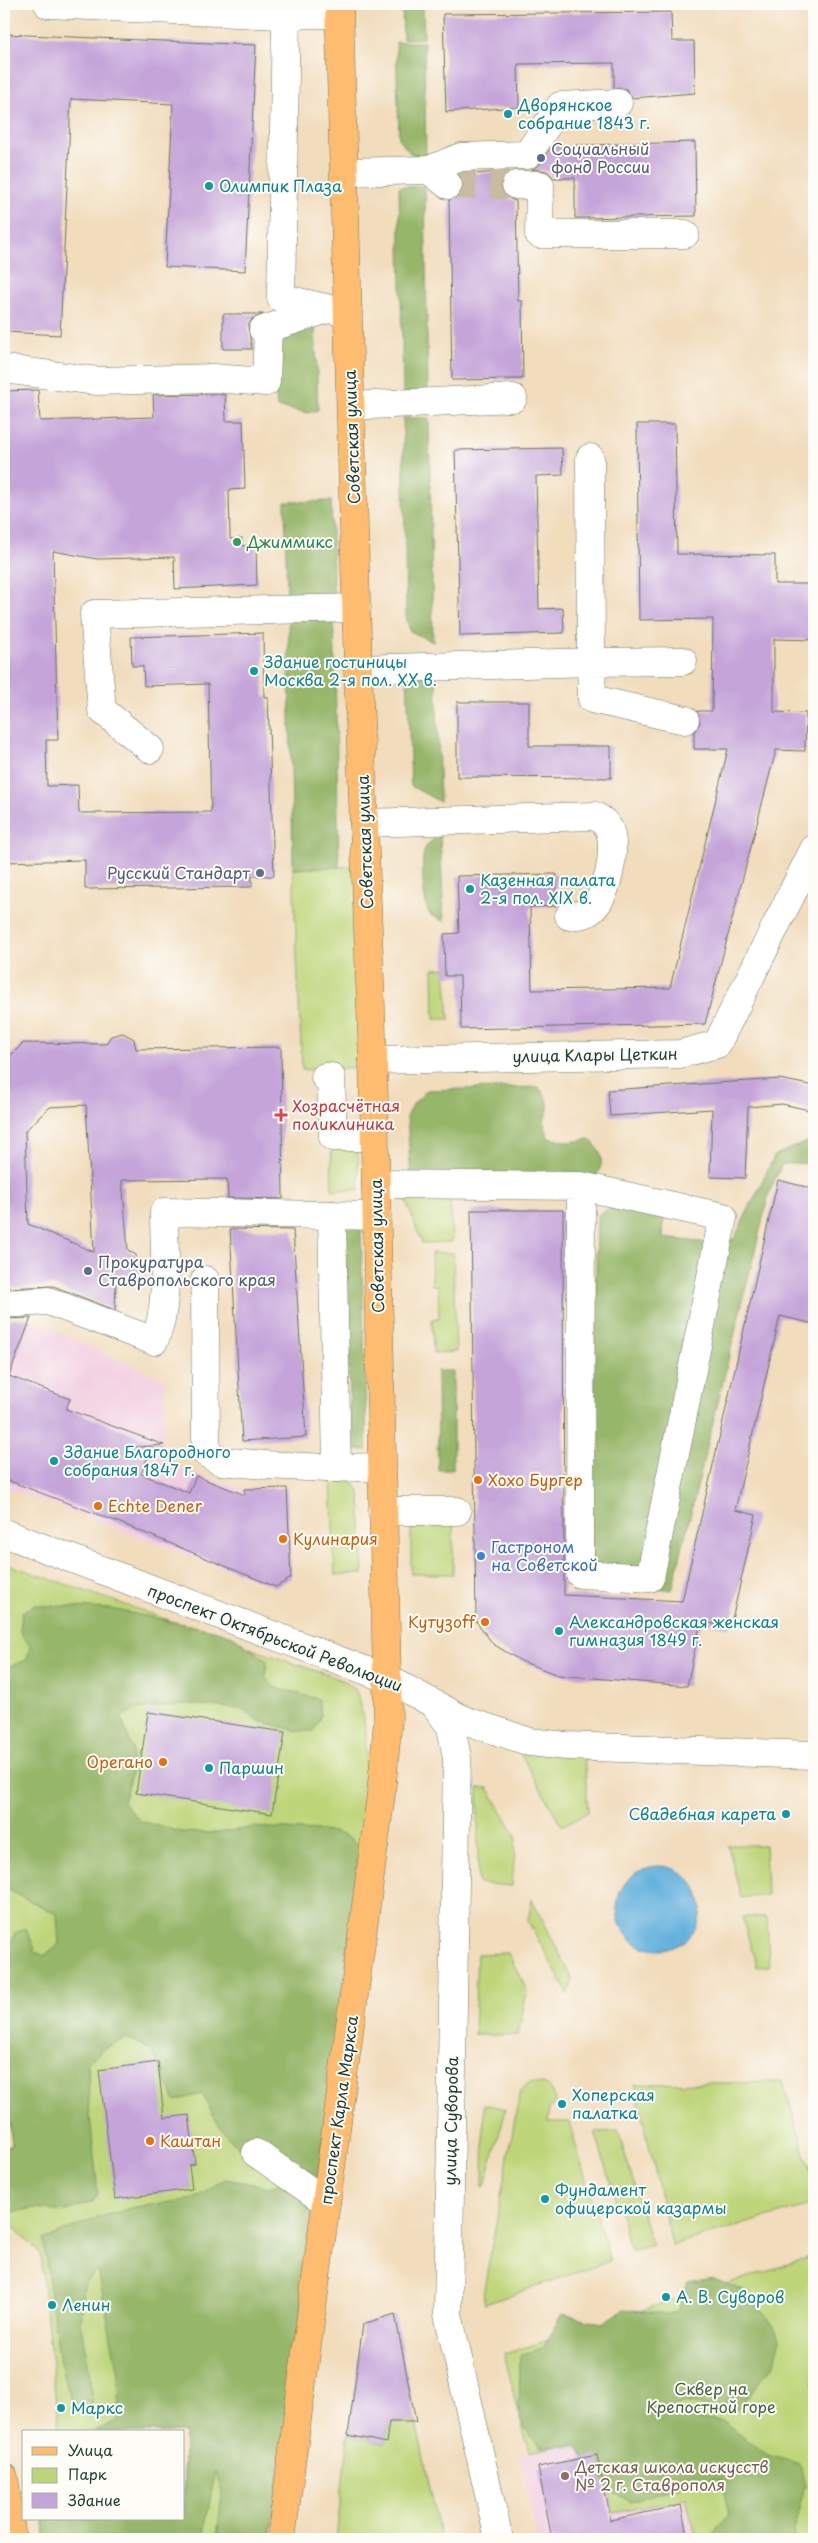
<svg xmlns="http://www.w3.org/2000/svg" width="818" height="2543" viewBox="0 0 818 2543" font-family="'Playpen Sans',sans-serif">
<style>
.built{fill:#f2cfe1}
.green{fill:#bed579;stroke:#6e8956}
.forest{fill:#96b669;stroke:#5a7a4e}
.water{fill:#64b0dd;stroke:#427688}
.building{fill:#c4a4d9;fill-rule:evenodd}
.lines{fill:none;stroke-linecap:round;stroke-linejoin:round}
.minor-tunnel{stroke:#c7bca0;stroke-width:28;stroke-dasharray:28 14;stroke-linecap:butt}
.minor-casing{stroke:#687563;stroke-width:29}
.major-casing{stroke:#687563;stroke-width:29}
.minor{stroke:#fff;stroke-width:28}
.major{stroke:#febc70;stroke-width:28}
.culture-dot{fill:#0f9aa8;stroke:#fdfcf7;stroke-width:2}
.service-dot{fill:#5c6f8a;stroke:#fdfcf7;stroke-width:2}
.leisure-dot{fill:#2e9e5b;stroke:#fdfcf7;stroke-width:2}
.health-dot{fill:#e0444e;stroke:#fdfcf7;stroke-width:2}
.food-dot{fill:#e8710a;stroke:#fdfcf7;stroke-width:2}
.shop-dot{fill:#3f7fe0;stroke:#fdfcf7;stroke-width:2}
.education-dot{fill:#8d6e63;stroke:#fdfcf7;stroke-width:2}
.labels{text-anchor:middle;stroke-width:4;stroke-linejoin:round;paint-order:stroke}
.culture-label{font-size:16px;fill:#0d838f;stroke:#fdfcf7;text-anchor:start}
.service-label{font-size:16px;fill:#4e5e75;stroke:#fdfcf7;text-anchor:start}
.street-label{font-size:16px;fill:#1f3d34;stroke:#fdfcf7}
.leisure-label{font-size:16px;fill:#27864d;stroke:#fdfcf7;text-anchor:start}
.health-label{font-size:16px;fill:#be3a42;stroke:#fdfcf7;text-anchor:start}
.food-label{font-size:16px;fill:#c56008;stroke:#fdfcf7;text-anchor:start}
.shop-label{font-size:16px;fill:#366cbe;stroke:#fdfcf7;text-anchor:start}
.park-label{font-size:16px;fill:#476345;stroke:#fdfcf7}
.education-label{font-size:16px;fill:#785e54;stroke:#fdfcf7;text-anchor:start}
</style>
<rect width="100%" height="100%" fill="#fdfcf7"/>
<filter id="ink" filterUnits="userSpaceOnUse"><feTurbulence type="fractalNoise" baseFrequency=".02" numOctaves="2"/><feDisplacementMap in="SourceGraphic" scale="10" xChannelSelector="R" yChannelSelector="G"/><feConvolveMatrix kernelMatrix="1 2 1 2 8 2 1 2 1" color-interpolation-filters="sRGB"/></filter>
<filter id="wash" filterUnits="userSpaceOnUse"><feTurbulence type="fractalNoise" baseFrequency=".0096" numOctaves="4" result="noise"/><feDisplacementMap in="SourceGraphic" scale="20" xChannelSelector="R" yChannelSelector="G"/><feGaussianBlur stdDeviation="1.12" result="paint"/><feColorMatrix in="noise" values="0 0 0 0 0 0 0 0 0 0 0 0 0 0 0 0 0 1.4 0 .05"/><feComposite in="paint" operator="in"/></filter>
<g filter="url(#wash)">
<rect width="100%" height="100%" fill="#f1dcbb"/>
<g class="built">
<path d="M4,1316L41,1324L166,1381L162,1463L242,1489L287,1488L291,1578L276,1587L4,1487Z"/>
<path d="M597,2438L687,2498L697,2539H537L520,2454Z"/>
</g>
<g class="green">
<path d="M357,866L366,1067L302,1070L293,869Z"/>
<path d="M445,968L449,1019H434L433,969Z"/>
<path d="M331,1146H352L358,1152L359,1190H332Z"/>
<path d="M405,1188L450,1190L452,1242L422,1243L406,1201Z"/>
<path d="M431,1253H453L456,1352L433,1353L432,1319L439,1318L438,1286L432,1285Z"/>
<path d="M344,1478L353,1482L360,1493L363,1574L335,1575L331,1479Z"/>
<rect x="411" y="1517" width="42" height="57"/>
<path d="M4,1563L345,1681L357,1692L366,1732L364,1832L271,2539H45L44,2519H184V2432H59L40,2254L11,2224L12,2145L4,2067Z"/>
<path d="M520,1753H584L588,1812L562,1826Z"/>
<path d="M478,1788H488L516,1835L512,1886L478,1883Z"/>
<path d="M728,1845H765L767,1895L741,1898Z"/>
<path d="M532,1899L573,1980L568,1994L528,1921Z"/>
<path d="M742,1917H767L769,1966L757,1967Z"/>
<path d="M508,1953L527,1991L518,2035H474L477,1954Z"/>
<path d="M530,2082C547,2085 553,2084 555,2102L549,2109L547,2122H569L610,2261L485,2304L483,2295L520,2091Z"/>
<path d="M783,2082L814,2182V2204L672,2245L635,2084Z"/>
<path d="M484,2104L506,2109L485,2186L483,2187Z"/>
<path d="M618,2131L652,2245L631,2251L595,2132Z"/>
<path d="M814,2256V2539H697L686,2499L614,2513L597,2438L529,2452L504,2354Z"/>
<path d="M389,2422H416L441,2539H336L348,2435L386,2443Z"/>
</g>
<g class="forest">
<path d="M402,4H423L424,38L403,39Z"/>
<path d="M396,42H424L426,159L410,153L399,139Z"/>
<path d="M425,186L428,394L403,395L399,187Z"/>
<path d="M315,321L318,410L308,413L277,407L274,378L277,335Z"/>
<path d="M403,418H429L433,642L410,631L406,616Z"/>
<path d="M331,501L334,607H287L285,502Z"/>
<path d="M334,612L339,867L293,869L288,614Z"/>
<path d="M436,673L440,802L411,786L407,674Z"/>
<path d="M440,836L444,921L430,915C423,904 421,865 424,852C426,844 433,839 440,836Z"/>
<path d="M538,1087C549,1097 551,1106 544,1120L548,1138L570,1142L589,1139C602,1150 606,1163 595,1177L411,1181L407,1115L414,1103L427,1090Z"/>
<path d="M814,1139V1163L782,1164L769,1193L672,1590L630,1584L591,1561L597,1216C614,1199 643,1212 664,1216L663,1238L709,1243L734,1239L775,1155Z"/>
<path d="M361,1228L367,1450H351L346,1229Z"/>
<path d="M437,1371H453V1470H438Z"/>
<path d="M35,1605L111,1609L213,1630L233,1636L267,1661L265,1677L274,1687L318,1699L321,1715L314,1731H298L259,1721L240,1709L190,1704L135,1709L121,1717L133,1750L132,1771L123,1802L140,1821L181,1832L217,1833L255,1827L334,1832L352,1839L361,1850L271,2539H217L222,2491L215,2472L203,2539H45L44,2519H184V2432H95L119,2420L118,2374L98,2270L84,2284L81,2326L89,2369L92,2402L84,2414L72,2405L60,2363L43,2240L90,2220L135,2207L194,2199L225,2179L270,2187L283,2182L292,2163C277,2147 259,2156 241,2148C225,2141 210,2109 202,2094L175,2101L152,2050L126,2038L103,2049L88,2063L89,2106L98,2194L93,2202L67,2211L34,2208L10,2213L4,2209V2148L12,2145L4,2067V1987L5,1957L15,1933L26,1928L36,1952L44,1956L59,1944L57,1914L4,1888V1668L27,1660L30,1646L20,1632L22,1612Z"/>
<path d="M714,2279L748,2293L773,2325L780,2339L773,2366L737,2410L684,2402L674,2409L686,2419L724,2421L765,2454L800,2464L805,2485L794,2528L795,2539H710L729,2514L721,2480L694,2481L630,2502L610,2489L576,2446L540,2447L519,2420L520,2355L544,2347L562,2314L602,2323L624,2309L669,2314L678,2310L688,2283Z"/>
</g>
<circle class="water" cx="659" cy="1908" r="42"/>
<g id="blocks">
<g class="building">
<path d="M671,12L672,41H694L695,93L632,98L626,89L614,88V63L518,64L519,107L446,112L443,14Z"/>
<path d="M4,34L256,45L245,271L165,267L173,104L71,99L60,335L4,332Z"/>
<path d="M695,142L696,216L575,218V178H554L547,171L532,169L540,164L552,146Z"/>
<path d="M509,171L503,177L500,185L502,192L508,198L516,201L518,301H522L523,379L452,380L449,200L460,195L463,188L459,175Z"/>
<path d="M223,314H263L252,319L248,326L252,349H223Z"/>
<path d="M38,390L40,421L154,417L153,395L214,394L225,395L226,421H243L245,489L229,490L230,539L242,538V546L256,545L257,585L175,589L174,557L97,559L53,551L58,740H46L47,786L78,785L79,813L211,812L208,684L144,686L143,666H132L131,637L263,633L264,697H268L274,876H252V887L85,889V860L4,862V391Z"/>
<path d="M637,424H675L677,554L775,555V584H814V640L774,639V712L806,713L805,751L776,750L705,1024L461,1029L460,976H445L444,934L459,933L457,876L556,874V906L530,907L532,990L670,988L728,749H694V732L700,723L697,711H712L713,619L639,620Z"/>
<path d="M562,448L563,475L536,476L539,609L563,608L564,633L460,636L455,450Z"/>
<path d="M457,702H529V746H611V778L457,777Z"/>
<path d="M123,1033L134,1039L136,1049L281,1047L283,1199L228,1198L227,1179L122,1180L128,1250L136,1255L139,1268L132,1278L116,1282L115,1310L53,1286L4,1288V1062L23,1043L106,1044L111,1036ZM86,1105L94,1252L28,1224L25,1131L50,1107Z"/>
<path d="M780,1079L814,1086V1111L782,1104L748,1107L745,1178L710,1177L712,1109L610,1116L608,1090Z"/>
<path d="M778,1180L814,1189V1324L780,1316L735,1510L756,1515L730,1628L701,1621L687,1686L558,1675L521,1661L493,1644L476,1621L471,1210H563L564,1595L682,1601Z"/>
<path d="M230,1229L293,1230L306,1437L242,1441Z"/>
<path d="M31,1318L9,1376L70,1399L66,1409L164,1445L125,1448L148,1457L141,1474L189,1493L196,1476L245,1495L244,1489L287,1488L291,1578L276,1587L123,1524L4,1479V1319Z"/>
<path d="M148,1712L285,1732L272,1814L136,1793Z"/>
<path d="M158,2062L164,2118L189,2115L195,2164L189,2165L192,2189L115,2199L99,2070Z"/>
<path d="M395,2314L416,2422H389L386,2443L348,2435L363,2324Z"/>
<path d="M597,2455L611,2520L681,2505L688,2539H552L538,2467Z"/>
</g>
</g>
</g>
<g filter="url(#ink)">
<use href="#blocks" fill-opacity="0" stroke="#687563" stroke-width="1"/>
<g class="lines">
<path class="minor-tunnel" d="M448,185H516"/>
<defs>
<g id="minor">
<path d="M48,4L278,15L339,14"/>
<path d="M286,15L281,298L348,313"/>
<path d="M429,170L461,157L527,155L560,106L618,103"/>
<path d="M345,172L429,170L448,185"/>
<path d="M516,185H540L539,234H685"/>
<path d="M263,330L328,309"/>
<path d="M4,369L97,381L214,378L266,382L268,329"/>
<path d="M351,406L513,398"/>
<path d="M683,661L591,662L592,699L685,720"/>
<path d="M358,669L591,662L590,458"/>
<path d="M150,749L102,710L94,614L357,608"/>
<path d="M364,823L595,816C601,819 606,823 609,829C617,848 608,897 591,910C585,915 577,915 569,916"/>
<path d="M373,1060L680,1054L717,1044L814,849"/>
<path d="M325,1077H331L333,1137H374"/>
<path d="M376,1184L581,1186L580,1574L650,1578L723,1217L581,1186"/>
<path d="M332,1215L337,1468"/>
<path d="M205,1280L206,1453L220,1461L266,1465L327,1468L381,1467"/>
<path d="M4,1304L48,1301L154,1341C170,1307 164,1250 164,1212L377,1216"/>
<path d="M382,1511H457"/>
<path d="M4,1533L388,1679L464,1720L530,1742L566,1746L814,1755"/>
<path d="M435,1705L451,1727L457,1758L448,2314L499,2539"/>
<path d="M256,2153L326,2202"/>
</g>
<g id="major">
<path d="M4,2477L12,2539"/>
<path d="M281,2539L381,1794L388,1720L373,1060L358,669L339,4"/>
</g>
</defs>
<use href="#minor" class="minor-casing"/>
<use href="#major" class="major-casing"/>
<use href="#minor" class="minor"/>
<use href="#major" class="major"/>
</g>
</g>
<g class="culture-dot">
<circle cx="508" cy="114" r="5"/>
<circle cx="209" cy="186" r="5"/>
<circle cx="254" cy="671" r="5"/>
<circle cx="470" cy="889" r="5"/>
<circle cx="54" cy="1461" r="5"/>
<circle cx="559" cy="1631" r="5"/>
<circle cx="209" cy="1768" r="5"/>
<circle cx="786" cy="1814" r="5"/>
<circle cx="562" cy="2104" r="5"/>
<circle cx="545" cy="2199" r="5"/>
<circle cx="666" cy="2297" r="5"/>
<circle cx="52" cy="2305" r="5"/>
<circle cx="61" cy="2408" r="5"/>
</g>
<g class="service-dot">
<circle cx="541" cy="158" r="5"/>
<circle cx="260" cy="873" r="5"/>
<circle cx="88" cy="1271" r="5"/>
</g>
<circle class="leisure-dot" cx="237" cy="542" r="5"/>
<path class="health-dot" d="M278.5 1107.5h5v5h5v5h-5v5h-5v-5h-5v-5h5z"/>
<g class="food-dot">
<circle cx="478" cy="1480" r="5"/>
<circle cx="98" cy="1506" r="5"/>
<circle cx="283" cy="1539" r="5"/>
<circle cx="485" cy="1622" r="5"/>
<circle cx="163" cy="1762" r="5"/>
<circle cx="150" cy="2141" r="5"/>
</g>
<circle class="shop-dot" cx="481" cy="1556" r="5"/>
<circle class="education-dot" cx="565" cy="2476" r="5"/>
<g class="labels">
<g class="culture-label">
<text x="518" y="111">Дворянское<tspan x="518" dy="18">собрание 1843 г.</tspan></text>
<text x="219" y="192">Олимпик Плаза</text>
<text x="264" y="668">Здание гостиницы<tspan x="264" dy="18">Москва 2-я пол. ХХ в.</tspan></text>
<text x="480" y="886">Казенная палата<tspan x="480" dy="18">2-я пол. XIX в.</tspan></text>
<text x="64" y="1458">Здание Благородного<tspan x="64" dy="18">собрания 1847 г.</tspan></text>
<text x="569" y="1628">Александровская женская<tspan x="569" dy="18">гимназия 1849 г.</tspan></text>
<text x="219" y="1774">Паршин</text>
<text x="776" y="1820" text-anchor="end">Свадебная карета</text>
<text x="572" y="2101">Хоперская<tspan x="572" dy="18">палатка</tspan></text>
<text x="555" y="2196">Фундамент<tspan x="555" dy="18">офицерской казармы</tspan></text>
<text x="676" y="2303">А. В. Суворов</text>
<text x="62" y="2311">Ленин</text>
<text x="71" y="2414">Маркс</text>
</g>
<g class="service-label">
<text x="551" y="155">Социальный<tspan x="551" dy="18">фонд России</tspan></text>
<text x="250" y="879" text-anchor="end">Русский Стандарт</text>
<text x="98" y="1268">Прокуратура<tspan x="98" dy="18">Ставропольского края</tspan></text>
</g>
<g class="street-label">
<text transform="translate(352 437) rotate(-92)" y="6">Советская улица</text>
<text transform="translate(365 842) rotate(-92)" y="6">Советская улица</text>
<text transform="translate(595 1055) rotate(-1)" y="6">улица Клары Цеткин</text>
<text transform="translate(377 1246) rotate(-91)" y="6">Советская улица</text>
<text transform="translate(275 1638) rotate(21)" y="6">проспект Октябрьской Революции</text>
<text transform="translate(339 2110) rotate(-82)" y="6">проспект Карла Маркса</text>
<text transform="translate(451 2121) rotate(-89)" y="6">улица Суворова</text>
</g>
<g class="leisure-label">
<text x="247" y="548">Джиммикс</text>
</g>
<g class="health-label">
<text x="292" y="1112">Хозрасчётная<tspan x="292" dy="18">поликлиника</tspan></text>
</g>
<g class="food-label">
<text x="488" y="1486">Хохо Бургер</text>
<text x="108" y="1512">Echte Dener</text>
<text x="293" y="1545">Кулинария</text>
<text x="475" y="1628" text-anchor="end">Кутузоff</text>
<text x="153" y="1768" text-anchor="end">Орегано</text>
<text x="160" y="2147">Каштан</text>
</g>
<g class="shop-label">
<text x="491" y="1553">Гастроном<tspan x="491" dy="18">на Советской</tspan></text>
</g>
<g class="park-label">
<text x="711" y="2395">Сквер на<tspan x="711" dy="18">Крепостной горе</tspan></text>
</g>
<g class="education-label">
<text x="575" y="2473">Детская школа искусств<tspan x="575" dy="18">№ 2 г. Ставрополя</tspan></text>
</g>
</g>
<rect width="818" height="2543" fill="none" stroke="#fdfcf7" stroke-width="20"/>
<rect x="22" y="2430" width="162" height="90" fill="#fdfcf7" stroke="#a4b0a9"/>
<rect x="32" y="2447" width="25" height="8" fill="#febc70" stroke="#a4b0a9"/>
<text x="68" y="2456" font-size="15" fill="#1f3d34">Улица</text>
<rect x="32" y="2468" width="25" height="15" fill="#bed579" stroke="#a4b0a9"/>
<text x="68" y="2480" font-size="15" fill="#1f3d34">Парк</text>
<rect x="32" y="2493" width="25" height="15" fill="#c4a4d9" stroke="#a4b0a9"/>
<text x="68" y="2506" font-size="15" fill="#1f3d34">Здание</text>
</svg>
